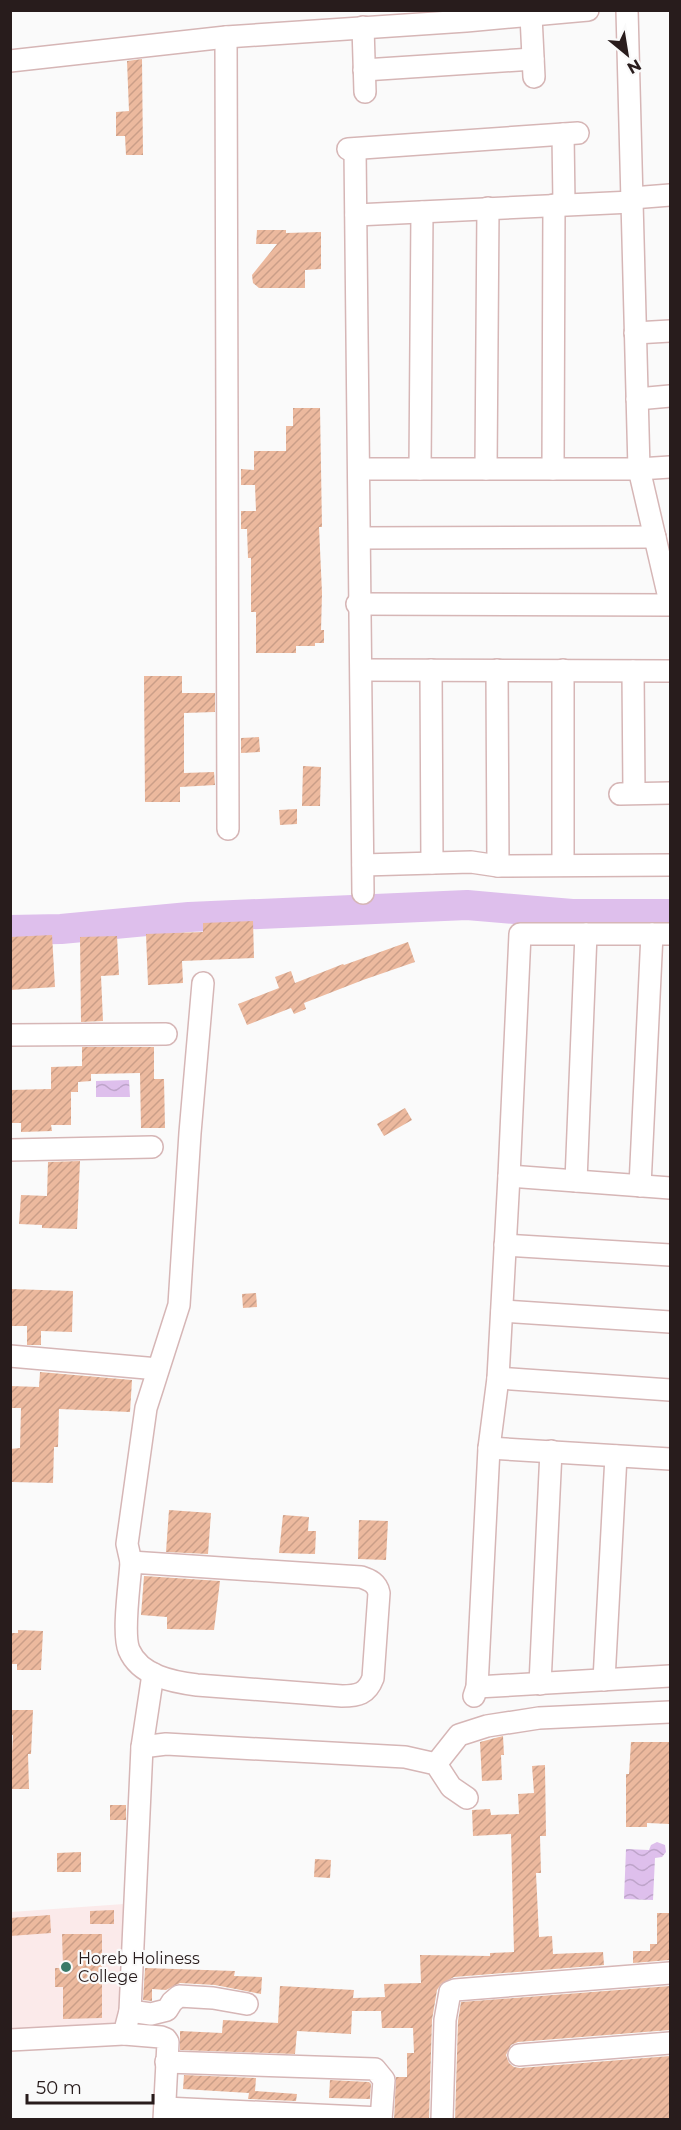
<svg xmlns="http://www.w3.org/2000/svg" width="681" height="2130" viewBox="0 0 681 2130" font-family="Montserrat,sans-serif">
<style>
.built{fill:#fbeaea}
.water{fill:url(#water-waves)}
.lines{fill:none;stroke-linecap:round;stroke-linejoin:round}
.river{stroke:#debfec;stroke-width:30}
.building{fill:url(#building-hatch)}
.minor-casing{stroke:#d6b6b6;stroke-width:24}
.minor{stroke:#fff;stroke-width:21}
.poi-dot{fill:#3a7a68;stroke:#fafafa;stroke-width:2}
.labels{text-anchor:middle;stroke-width:4.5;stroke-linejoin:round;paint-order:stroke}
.poi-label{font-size:16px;fill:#281c1c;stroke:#fafafa;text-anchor:start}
</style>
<defs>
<pattern id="water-waves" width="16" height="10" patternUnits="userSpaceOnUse" patternTransform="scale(1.5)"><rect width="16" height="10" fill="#debfec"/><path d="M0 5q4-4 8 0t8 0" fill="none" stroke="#bea4ca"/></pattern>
<pattern id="building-hatch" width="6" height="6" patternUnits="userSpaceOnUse" patternTransform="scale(1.5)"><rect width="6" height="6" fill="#ecb99e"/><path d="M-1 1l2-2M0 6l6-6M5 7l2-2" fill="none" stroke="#ca9e88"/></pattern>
</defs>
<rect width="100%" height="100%" fill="#fafafa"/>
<path class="built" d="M124,1904L119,2022L11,2031V1912Z"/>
<g class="water">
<path d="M129,1080L130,1097H96V1081Z"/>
<path d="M657,1842L665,1845L666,1852L662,1857L655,1858L653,1900L624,1899L626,1849L649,1850L651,1845Z"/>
</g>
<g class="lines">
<path class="river" d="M10,930L61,929L189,917L467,905L572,914H670"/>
</g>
<g class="building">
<path d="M142,59L143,155H126L125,136H116V112L129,111L127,61Z"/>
<path d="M257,230H286V233L321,232V269L305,270V288H259L253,283L252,275L277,244H256Z"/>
<path d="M293,408H320L322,527H319L322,593L321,630H324V643H315V646H296V653H256V612H251V558H248L247,529H241V511H256L255,485H241V469L254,470V451H286V426H293Z"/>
<path d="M144,676H182V693H215V712L184,713V773L214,772L215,785L180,787V802H145Z"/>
<path d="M259,737L260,752L241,753V738Z"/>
<path d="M303,766L321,767L320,806H302Z"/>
<path d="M297,809V824L280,825L279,810Z"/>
<path d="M253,921L254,958L182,961L183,983L148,985L146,934L203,932V923Z"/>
<path d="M52,935L55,987L10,990V937Z"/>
<path d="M117,936L119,975L101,976L103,1021L81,1022L80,937Z"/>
<path d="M408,942L415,962L363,980L304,1003L306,1009L294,1014L291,1008L247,1025L238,1004L279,988L275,977L291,971L295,983L343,964L344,965Z"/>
<path d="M82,1047H154V1079H164L165,1128H141L140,1073L91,1074V1081L78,1082V1092H71V1125H51L52,1131L21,1132V1123H10V1090L51,1089V1067L82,1066Z"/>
<path d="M405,1108L412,1120L384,1136L377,1124Z"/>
<path d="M80,1161L77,1229L42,1228V1225L19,1224L21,1195L47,1196L48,1162Z"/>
<path d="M10,1289L73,1291L72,1332L41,1331V1345H27V1326H10Z"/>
<path d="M256,1293L257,1307L243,1308L242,1294Z"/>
<path d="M40,1372L132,1380L130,1412L59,1409L58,1447H54L53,1483L12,1482L10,1481V1449L20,1448L21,1408H10V1386L39,1387Z"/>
<path d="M169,1510L211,1513L208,1554L166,1552Z"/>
<path d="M283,1515L309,1517L308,1531H316L315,1554L279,1553Z"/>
<path d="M359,1520L388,1521L386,1560L358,1559Z"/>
<path d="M144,1576L220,1581L214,1630L167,1629V1617L141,1615Z"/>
<path d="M18,1630L43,1631L41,1670H17V1664H10V1633H18Z"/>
<path d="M10,1710H33L31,1754H28L29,1789H10L13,1735H10Z"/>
<path d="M503,1736L504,1755H501L502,1780L482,1781L480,1742Z"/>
<path d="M631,1742H670V1824L647,1823V1827H626V1774H629Z"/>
<path d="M545,1765L546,1836H540L541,1873H536L539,1937L552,1936L553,1954L603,1952L604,1965L454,1977L441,1984L437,1990L432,2020L429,2120H394L396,2077H407V2053H414L413,2028H382L381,2011H352L351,2034L297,2031L295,2054L180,2050V2031L222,2033L223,2020L278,2023L280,1986L354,1990L353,1998L385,1997L384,1984L421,1983L420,1955L490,1956V1953L514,1952L511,1834L473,1836L472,1810L490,1809L491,1815L519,1814L518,1794L534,1793L532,1766Z"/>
<rect x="110" y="1805" width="16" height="15"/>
<path d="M81,1852V1872H57V1853Z"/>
<path d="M315,1859L331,1860L330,1878L314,1877Z"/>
<path d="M114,1910V1924H90V1911Z"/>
<path d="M657,1913H670V1960L633,1963V1951H650V1944H657Z"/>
<path d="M50,1915L51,1933L10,1936V1918Z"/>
<path d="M62,1934H102V2018L63,2019V1987H55V1968H63Z"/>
<path d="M145,1968L235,1971L234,1976L262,1977L261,1994L215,1985L180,1983L166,1990L152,1989V2001L143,2000Z"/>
<path d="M670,1986V2030L518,2042L511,2045L506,2055L509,2063L514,2067L520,2068L670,2056V2118L455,2120L458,2021L461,2002Z"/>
<path d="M184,2075L256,2078L255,2091L297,2094L296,2101L248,2099L249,2093L183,2089Z"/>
<path d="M330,2080L369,2082L371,2084L370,2099L329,2098Z"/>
</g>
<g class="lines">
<defs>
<g id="minor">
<path d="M627,10L639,469L670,602"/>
<path d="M531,16L534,77"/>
<path d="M363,27L365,92"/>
<path d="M226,37L228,829"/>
<path d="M10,61L226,37L466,21L588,10"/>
<path d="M364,70L533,59"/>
<path d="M563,134L564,204"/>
<path d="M348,149L578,133"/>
<path d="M355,149L363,893"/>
<path d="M632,198L670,195"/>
<path d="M356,215L632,202"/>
<path d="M635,333L670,331"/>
<path d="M637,399L670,396"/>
<path d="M359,469H639L670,467"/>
<path d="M420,469L422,212"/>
<path d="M486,469L488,208"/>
<path d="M553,469L554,205"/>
<path d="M360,538L655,537"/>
<path d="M357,604L670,605"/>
<path d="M362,670L670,671"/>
<path d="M431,670L432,863"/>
<path d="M497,670L498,866"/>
<path d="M633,671L634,793"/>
<path d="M620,794L670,793"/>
<path d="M363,865L471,862L498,866L670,865"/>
<path d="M563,865V670"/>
<path d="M10,1035L166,1034"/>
<path d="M10,1150L152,1147"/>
<path d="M509,1176L670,1188"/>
<path d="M576,1181L586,934"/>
<path d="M640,1186L652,934"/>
<path d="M505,1245L670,1255"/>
<path d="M502,1311L670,1322"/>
<path d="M10,1356L158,1369"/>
<path d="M498,1378L670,1390"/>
<path d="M489,1448L670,1459"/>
<path d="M131,1562L361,1577C370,1580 377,1583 379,1593L373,1678C367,1694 358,1696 342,1696L197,1685C173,1682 140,1676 129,1650C122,1633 130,1582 131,1562Z"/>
<path d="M131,1562L127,1544L146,1408L179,1305L190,1133L203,983"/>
<path d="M604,1680L616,1456"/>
<path d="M540,1684L551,1451"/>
<path d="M477,1687L670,1676"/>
<path d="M474,1696L477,1687L489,1448L498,1378L509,1176L520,934H670"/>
<path d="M142,1747L153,1674"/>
<path d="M436,1764L459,1735L487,1726L539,1718L670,1712"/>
<path d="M130,2011L151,2014L167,2010L172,2002L179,1996L213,1998L247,2004"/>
<path d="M124,2034L161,2037L166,2039L168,2042L164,2120"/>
<path d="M10,2040L124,2034L130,2011L142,1747L166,1744L405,1757L436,1764L451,1787L467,1798"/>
<path d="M519,2055L670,2043"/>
<path d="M166,2062L375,2069L384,2080L381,2120"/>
<path d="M165,2108L381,2118"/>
<path d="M442,2120L445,2020L450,1992L455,1990L670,1973"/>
</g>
</defs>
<use href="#minor" class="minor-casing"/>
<use href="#minor" class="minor"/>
</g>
<circle class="poi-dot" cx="66" cy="1967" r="6"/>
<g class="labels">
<g class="poi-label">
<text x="78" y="1964">Horeb Holiness<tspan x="78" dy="18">College</tspan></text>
</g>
</g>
<rect width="681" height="2130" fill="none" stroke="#281c1c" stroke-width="24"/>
<g transform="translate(627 54) rotate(150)" stroke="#fafafa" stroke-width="4.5" paint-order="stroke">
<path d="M0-4.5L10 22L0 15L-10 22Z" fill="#281c1c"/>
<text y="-9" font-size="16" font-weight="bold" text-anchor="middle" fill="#281c1c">N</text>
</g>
<path d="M27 2094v9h126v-9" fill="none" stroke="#281c1c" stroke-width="3"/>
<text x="36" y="2094" font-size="18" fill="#281c1c" stroke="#fafafa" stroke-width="4.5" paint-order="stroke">50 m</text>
</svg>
